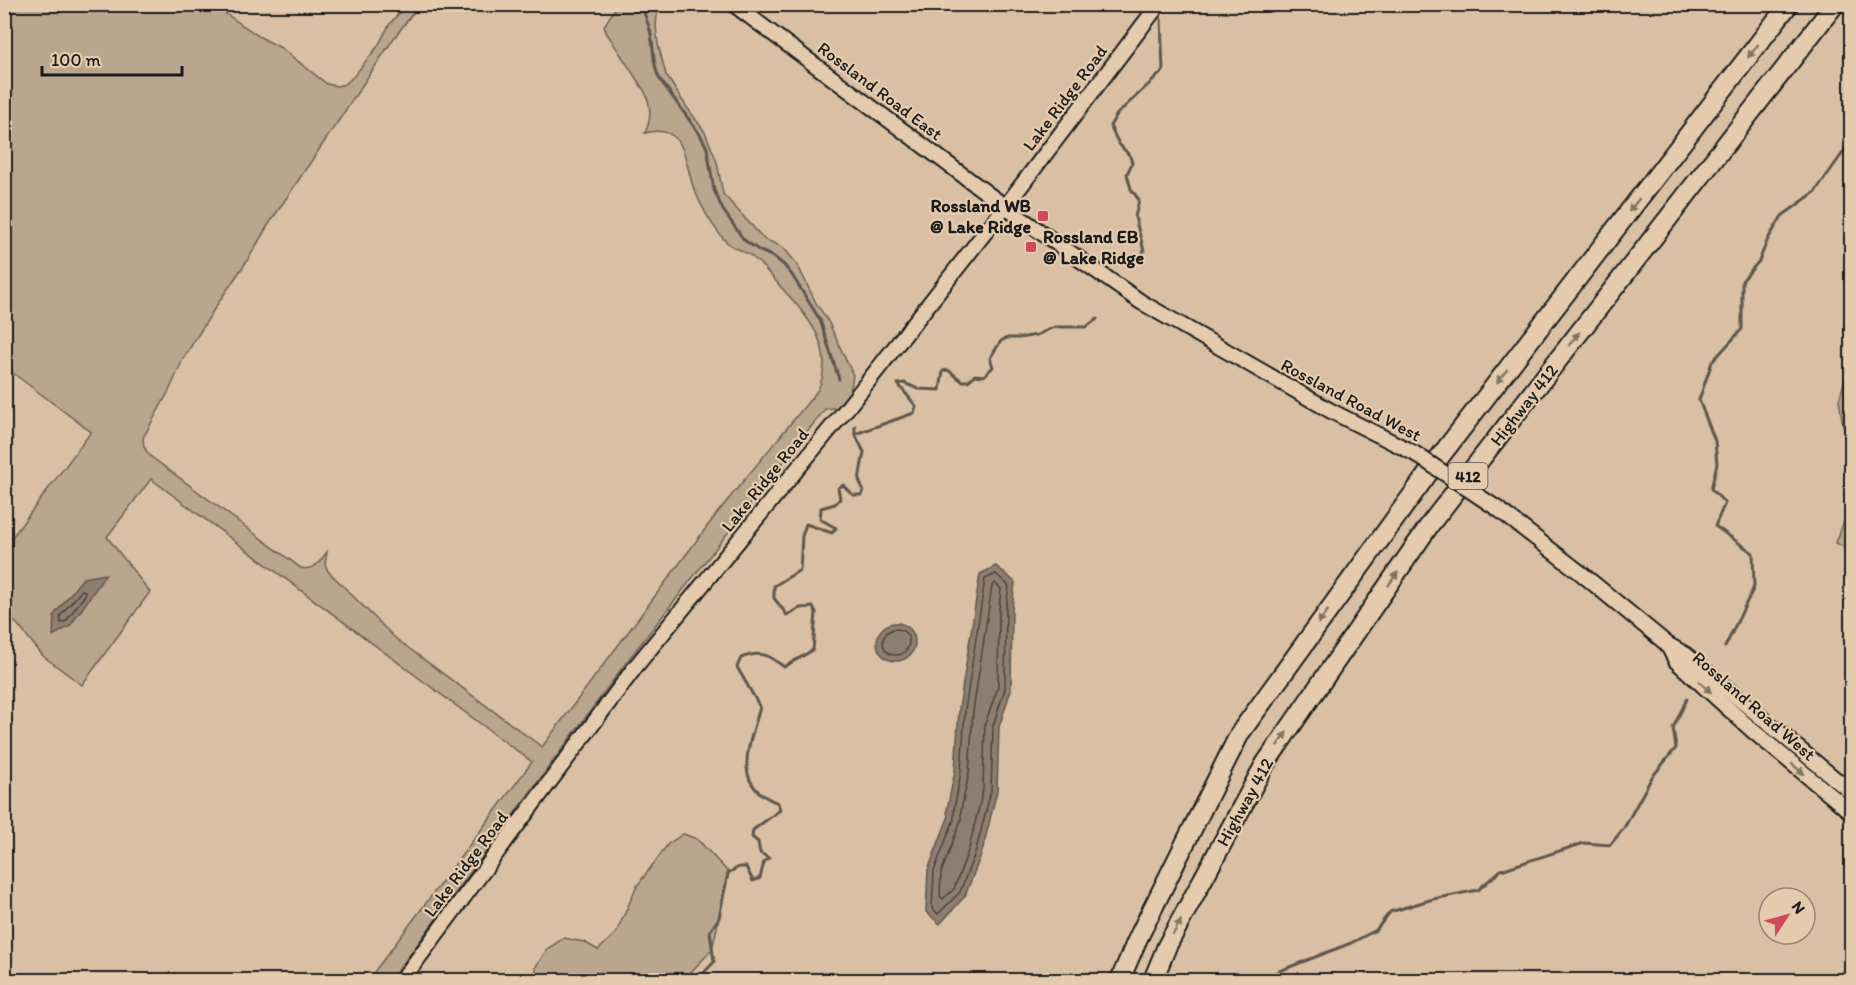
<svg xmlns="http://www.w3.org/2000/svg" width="1856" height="985" viewBox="0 0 1856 985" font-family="Itim,sans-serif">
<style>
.green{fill:#baa58e;stroke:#6b6055;stroke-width:1.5}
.water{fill:#8e7e6f;stroke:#60574e;stroke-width:1.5}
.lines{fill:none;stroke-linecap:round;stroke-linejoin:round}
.shore{stroke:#4a433d;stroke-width:1.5}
.stream{stroke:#60574e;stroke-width:3}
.tertiary-casing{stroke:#1c1c1c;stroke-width:16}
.secondary-casing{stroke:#1c1c1c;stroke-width:18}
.motorway-casing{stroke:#1c1c1c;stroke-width:22}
.tertiary{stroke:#e5cbad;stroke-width:12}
.secondary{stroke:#e5cbad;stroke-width:14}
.motorway{stroke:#e5cbad;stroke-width:18}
.secondary-bridge-casing{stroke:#1c1c1c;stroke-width:18;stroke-linecap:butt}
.secondary-bridge{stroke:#e5cbad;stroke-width:14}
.oneway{fill:#807464}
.poi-dot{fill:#d1495b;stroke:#e5cbad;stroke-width:2}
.labels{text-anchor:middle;stroke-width:4.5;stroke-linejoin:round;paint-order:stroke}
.shield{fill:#e5cbad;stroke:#585048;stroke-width:1.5}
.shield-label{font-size:16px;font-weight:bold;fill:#1c1c1c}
.street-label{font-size:18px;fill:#1c1c1c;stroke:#e5cbad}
.poi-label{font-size:18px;font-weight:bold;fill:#1c1c1c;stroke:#e5cbad;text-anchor:end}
</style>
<rect width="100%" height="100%" fill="#d9c0a4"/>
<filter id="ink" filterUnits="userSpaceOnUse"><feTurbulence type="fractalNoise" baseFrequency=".0167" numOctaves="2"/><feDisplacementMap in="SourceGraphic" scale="12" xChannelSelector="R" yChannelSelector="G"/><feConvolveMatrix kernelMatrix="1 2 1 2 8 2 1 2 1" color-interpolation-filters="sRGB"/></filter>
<g filter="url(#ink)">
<g class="green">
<path d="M5,5H213L260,37L281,48L327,84L337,86L345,84L354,76L378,46L389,25L406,5H419L394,38L267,227L247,261L218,303L183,359L170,389L143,438L144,447L150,456L301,568C315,571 319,562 327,552L325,564L328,571L395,638L542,747L718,512L818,390C837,347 807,316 780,286C771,276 762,264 751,256C740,248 732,250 721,236C710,222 701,206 694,189C684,163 687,122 645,133C652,118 651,106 645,92L606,32L604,26L617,5H658L656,26L658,44L666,75L686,106L705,132L717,162L723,194L764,239L783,247L797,264L816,303L828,321L853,375L848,407L825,409L628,660L391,980H368L532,762L151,479L107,537L150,592L82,685L43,656L18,625L5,614L4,548L91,432L5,367Z"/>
<path d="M1851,358V464V449L1843,425L1839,400Z"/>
<path d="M1851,502L1852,551H1851L1836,543Z"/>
<path d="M683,834L697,839L729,873L712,950L690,973L686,980H539L535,968L547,949L564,938L584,942L598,950L616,933L637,886L668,844Z"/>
</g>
<g class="water">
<path d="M996,566L1015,582L1012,609L1011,690L999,727L997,791L982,852L965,896L940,924L926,912L928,870L948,818L947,810L955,771L959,709L980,574Z"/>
<path d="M106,574L70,626L53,636L54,615L83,578Z"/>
<circle cx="896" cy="642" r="19"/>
</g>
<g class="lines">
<g class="shore">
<path d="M996,574L1009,586L1006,608L1005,688L993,726L991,791L976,850L960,892L938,914L932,908L934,871L954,819V810L961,772L965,710L985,579Z"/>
<path d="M995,583L1001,589L999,609L998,687L985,724L983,790L969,848L954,889L943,899L940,896L941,873L961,820V810L969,773L973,711L992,586Z"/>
<path d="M82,590L85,591V595L66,621L61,623L60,616Z"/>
<circle cx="896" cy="642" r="13"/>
</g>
<g class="stream">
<path d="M644,4C642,14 647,19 649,27C655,44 651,61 659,78L701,136L707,148L714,190L723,210L744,240L760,251L774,257L784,265L792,275L820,320L839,379"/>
<path d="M1139,261L1144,251L1135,217L1139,200L1131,189L1127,174L1132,163L1130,156L1119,144L1110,126L1117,114L1163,71L1161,19"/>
<path d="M855,434L914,413L916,406L898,384L904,383L918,389L940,390L943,371L948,370L962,381H968L975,375L984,376L993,367L990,358L1001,341L1007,338H1019L1037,335L1054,327H1086L1097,319"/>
<path d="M1725,647L1754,587L1753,553L1715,526L1725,503L1711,489L1717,464L1715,441L1699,400L1712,362L1742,329V281L1759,261L1768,239L1782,216L1815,192L1852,140"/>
<path d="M697,980L714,962L710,931L719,918L728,873L739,867H746L753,881L760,878L764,862L769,858L760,853L758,842L752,837L753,830L780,810L778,803C729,785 750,745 760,707L737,667L741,658C760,650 769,655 784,667L813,650L816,612L813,607L800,608L787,615L774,598V586L800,570L802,536L806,524L832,533L836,528L820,519L821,508L835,504L840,499L838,488L843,485L853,495H862L863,490L859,480L864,452L855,434V426"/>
<path d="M1256,980L1351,943L1376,930L1390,912L1433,899L1478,890L1501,870L1584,843L1610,845L1624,828L1652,777L1676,748L1673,728L1687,699"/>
</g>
<defs>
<path id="tertiary" d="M1846,980L1852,973"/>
<g id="secondary">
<path d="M733,4L1019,217L1141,302L1331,411L1414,453"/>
<path d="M1498,509L1582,574L1667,644L1685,654L1852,793"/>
<path d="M1667,644L1676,661L1753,731L1852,813"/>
<path d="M402,980L636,666L848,407L1005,207L1159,4"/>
</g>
<g id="motorway">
<path d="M1120,980L1138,938L1240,733L1442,454L1789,4"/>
<path d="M1153,980L1167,946L1265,764L1431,523L1835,4"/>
</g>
</defs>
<use href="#tertiary" class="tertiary-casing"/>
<use href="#secondary" class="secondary-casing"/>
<use href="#motorway" class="motorway-casing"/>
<use href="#tertiary" class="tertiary"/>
<use href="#secondary" class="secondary"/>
<use href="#motorway" class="motorway"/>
<defs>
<path id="secondary-bridge" d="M1414,453L1498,509"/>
</defs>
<use href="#secondary-bridge" class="secondary-bridge-casing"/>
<use href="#secondary-bridge" class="secondary-bridge"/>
</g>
<defs><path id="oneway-solid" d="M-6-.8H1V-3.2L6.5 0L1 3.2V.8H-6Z" transform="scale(1.5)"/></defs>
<g class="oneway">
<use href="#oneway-solid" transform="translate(1753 51) rotate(128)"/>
<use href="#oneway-solid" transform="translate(1634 205) rotate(128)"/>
<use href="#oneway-solid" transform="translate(1574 339) rotate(-52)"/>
<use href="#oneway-solid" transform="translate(1502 376) rotate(128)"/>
<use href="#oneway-solid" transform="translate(1393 579) rotate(-55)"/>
<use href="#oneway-solid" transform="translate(1323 617) rotate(126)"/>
<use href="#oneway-solid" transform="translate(1705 687) rotate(42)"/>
<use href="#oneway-solid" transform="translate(1282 739) rotate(-55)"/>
<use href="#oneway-solid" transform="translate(1798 769) rotate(40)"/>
<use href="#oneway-solid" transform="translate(1177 927) rotate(-62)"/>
</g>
</g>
<g class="poi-dot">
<rect x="1037" y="210" width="12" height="12" rx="3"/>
<rect x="1025" y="241" width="12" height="12" rx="3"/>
</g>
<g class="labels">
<rect class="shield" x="1448.5" y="463" width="39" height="26" rx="4.5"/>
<g class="shield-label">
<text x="1468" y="482">412</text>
</g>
<g class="street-label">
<text transform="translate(880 91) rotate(37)" y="6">Rossland Road East</text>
<text transform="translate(1065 98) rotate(-53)" y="6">Lake Ridge Road</text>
<text transform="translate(1351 400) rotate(28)" y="6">Rossland Road West</text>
<text transform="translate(1524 405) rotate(-52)" y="6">Highway 412</text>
<text transform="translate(765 480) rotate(-51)" y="6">Lake Ridge Road</text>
<text transform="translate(1754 706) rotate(41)" y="6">Rossland Road West</text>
<text transform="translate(1245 802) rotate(-61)" y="6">Highway 412</text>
<text transform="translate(466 864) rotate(-53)" y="6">Lake Ridge Road</text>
</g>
<g class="poi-label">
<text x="1031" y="212">Rossland WB<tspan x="1031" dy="21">@ Lake Ridge</tspan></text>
<text x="1043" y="243" text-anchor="start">Rossland EB<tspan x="1043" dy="21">@ Lake Ridge</tspan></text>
</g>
</g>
<rect width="1856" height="985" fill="none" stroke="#e5cbad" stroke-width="24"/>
<rect x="12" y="12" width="1832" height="961" fill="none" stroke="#1c1c1c" stroke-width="2" filter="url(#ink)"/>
<g transform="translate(1787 916) rotate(54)"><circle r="28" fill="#e5cbad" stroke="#958573" stroke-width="1.5"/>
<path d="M0-4.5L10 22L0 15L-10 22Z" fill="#d1495b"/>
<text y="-9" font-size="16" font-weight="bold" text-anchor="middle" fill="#1c1c1c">N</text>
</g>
<path d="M42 66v9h140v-9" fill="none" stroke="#1c1c1c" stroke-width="3"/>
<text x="51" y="66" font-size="18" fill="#1c1c1c" stroke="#e5cbad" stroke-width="4.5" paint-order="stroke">100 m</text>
</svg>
